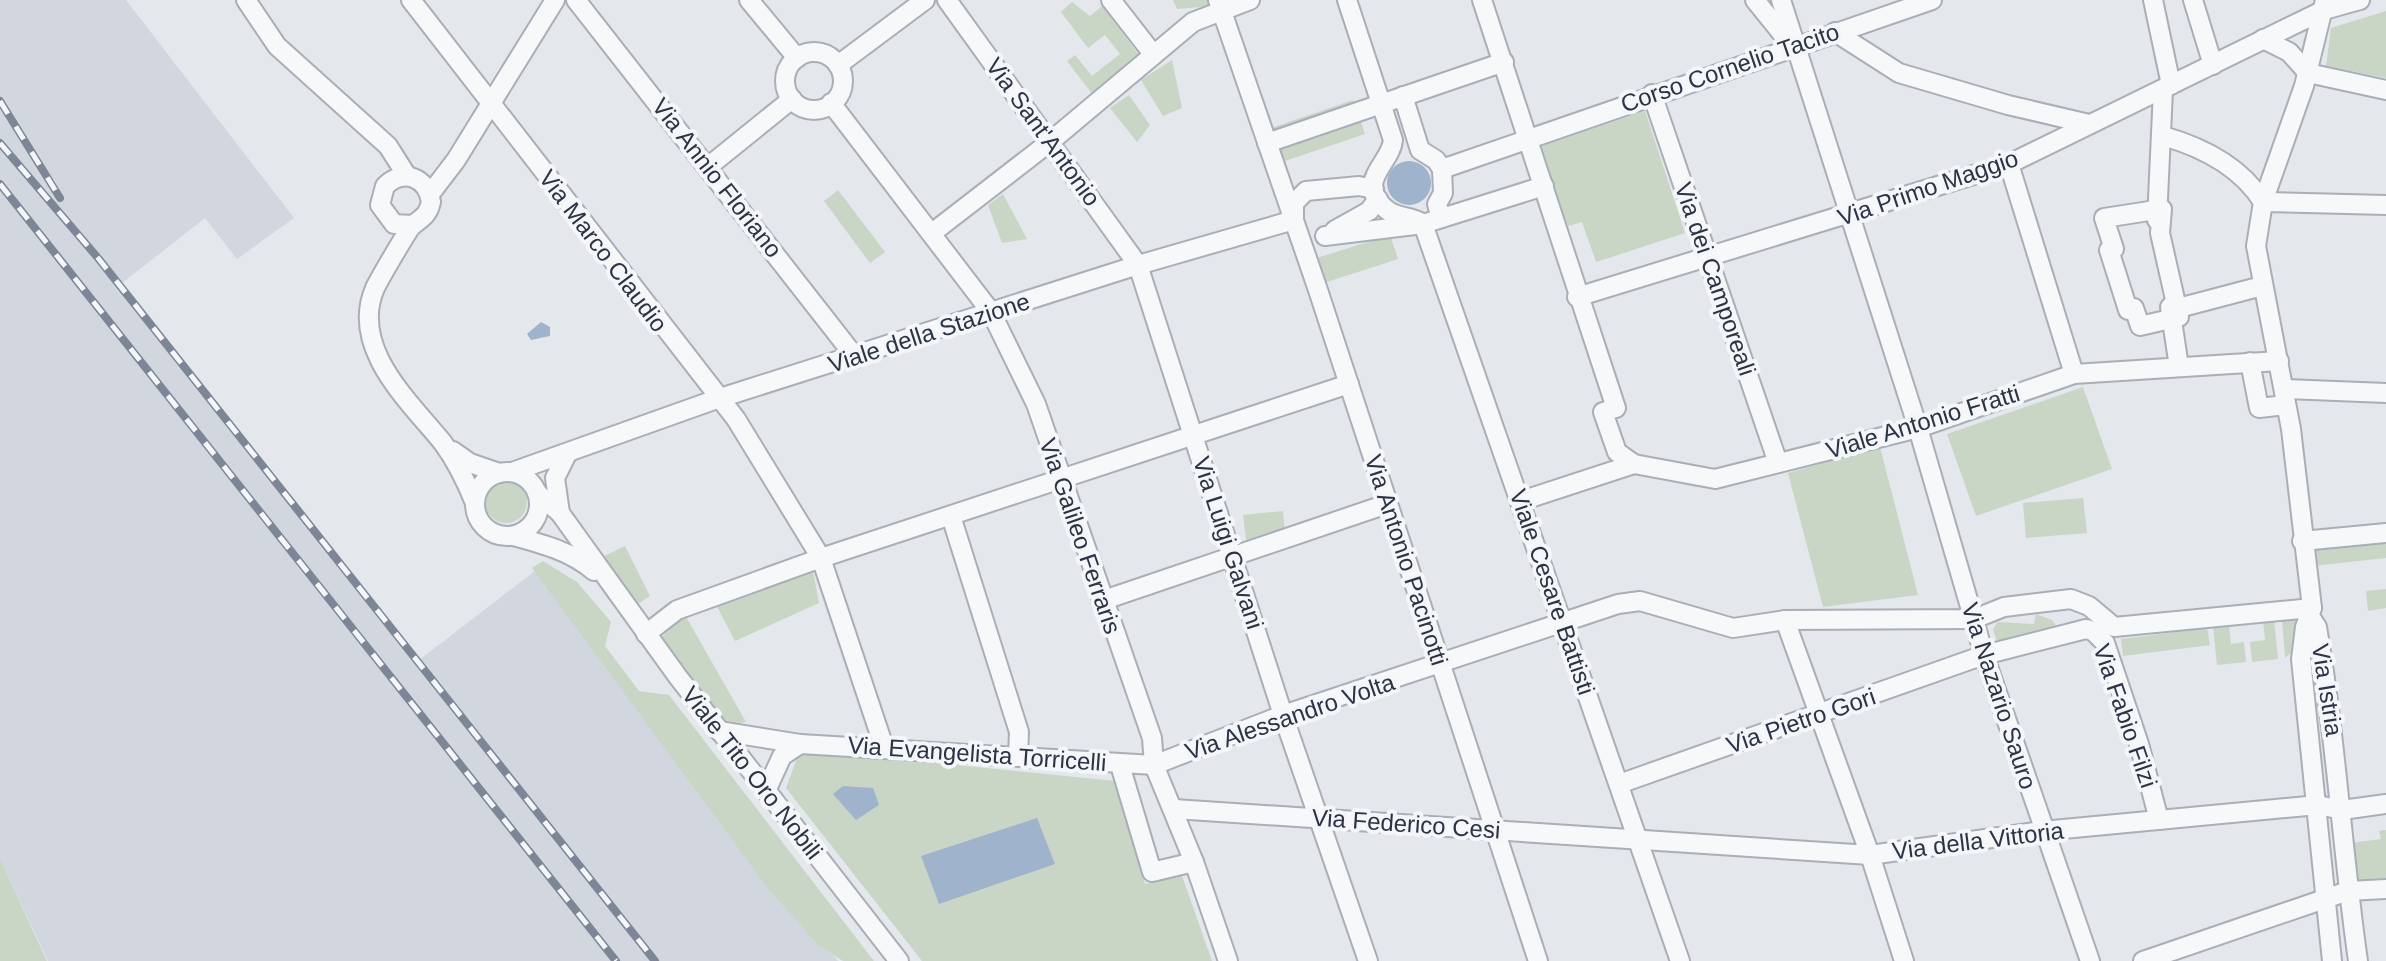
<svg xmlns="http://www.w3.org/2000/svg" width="2386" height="961" viewBox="0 0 2386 961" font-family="Helvetica,sans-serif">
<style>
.built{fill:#d2d6de}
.green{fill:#c9d6c5}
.water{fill:#9fb4cc}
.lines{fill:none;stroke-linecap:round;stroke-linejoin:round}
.minor-casing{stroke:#a9aeb7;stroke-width:22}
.minor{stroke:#f7f8fa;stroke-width:18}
.rail-casing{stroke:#7d8696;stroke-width:8}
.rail{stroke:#f4f6f9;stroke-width:5;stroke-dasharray:15;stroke-linecap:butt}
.labels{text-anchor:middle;stroke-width:8;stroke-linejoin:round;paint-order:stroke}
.street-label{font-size:24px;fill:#2b3445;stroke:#f4f6f9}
</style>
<rect width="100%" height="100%" fill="#e4e7ec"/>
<path class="built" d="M0,0H126L294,218L237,259L205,218L122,283L418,661L540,567L838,961H48L0,859Z"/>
<g class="green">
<path d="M1173,0H1210L1212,6L1177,9Z"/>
<path d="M1072,2L1090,16L1102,6L1141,58L1093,95L1067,61L1075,55L1092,76L1120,54L1105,35L1088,48L1061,12Z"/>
<path d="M2386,11V78L2326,66L2331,28Z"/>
<path d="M1172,60L1182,108L1163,116L1141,80Z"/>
<path d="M1129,95L1150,125L1137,142L1110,108Z"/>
<path d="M1353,100L1365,134L1282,162L1271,128Z"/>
<path d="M1645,111L1685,233L1596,262L1582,222L1565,227L1541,146Z"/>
<path d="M838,190L885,252L870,263L824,201Z"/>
<path d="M1003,194L1027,239L1002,243L988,205Z"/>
<path d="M1390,235L1398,259L1324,283L1317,258Z"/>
<path d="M2083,387L2112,469L1976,516L1947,434Z"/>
<path d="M1880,447L1918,595L1823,607L1788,473Z"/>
<circle cx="506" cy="502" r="21"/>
<path d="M2083,498L2087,533L2026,538L2023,503Z"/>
<path d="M1283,511L1285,532L1247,547L1243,515Z"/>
<path d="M2386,540V558L2313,566L2312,547Z"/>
<path d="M625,546L650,596L635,606L602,557Z"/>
<path d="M811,560L819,603L735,641L713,599Z"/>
<path d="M543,561L577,582L611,622L605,646L639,691L669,695L874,961H843L817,944L767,887L532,568Z"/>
<path d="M2386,589V608L2368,611L2366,591Z"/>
<path d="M2036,614L2052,620L2057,627L1997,642L1993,629L1998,622L2034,624Z"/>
<path d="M685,615L746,722L723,727L661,638Z"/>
<path d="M2296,617L2291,653L2285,658L2282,619Z"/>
<path d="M2274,620L2278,659L2252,662L2250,642L2265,640L2263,621Z"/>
<path d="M2229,625L2231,644L2244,642L2246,662L2217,665L2213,627Z"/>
<path d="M2207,628L2210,645L2123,656L2121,639Z"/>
<path d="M790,748L1115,781L1145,884L1181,873L1212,961H922L786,788L796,761Z"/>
<path d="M2386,830V878L2355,880L2351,843L2381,839L2379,831Z"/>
<path d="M0,859L47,961H48H0Z"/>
</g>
<g class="water">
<circle cx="1409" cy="183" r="22"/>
<path d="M541,322L550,327V336L531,340L527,334Z"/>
<path d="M843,786L873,788L879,805L856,820L833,794Z"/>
<path d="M1037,818L1055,864L939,904L921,856Z"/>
</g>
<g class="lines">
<defs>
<g id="minor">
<path d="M246,0L277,46L388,146L407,176"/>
<path d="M411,0L736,419L821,558L884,747"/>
<path d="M576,0L856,358"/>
<path d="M749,0L797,58"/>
<path d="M947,0L1138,265L1283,715L1368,961"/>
<path d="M1111,0L1153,54"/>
<path d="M1218,0L1318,290L1538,961"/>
<path d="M1347,0L1393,140C1391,164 1353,182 1387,210C1398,219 1412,215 1423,224"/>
<path d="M1482,0L1616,408L1603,412L1617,452L1634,464L1715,479L1918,428L2074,374L2279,361"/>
<path d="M1755,0L1788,41"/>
<path d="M1781,0L1918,428L1984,655L2090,961"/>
<path d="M2153,0L2171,85"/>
<path d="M2193,0L2213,65"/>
<path d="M2325,0L2304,86L2263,202L2256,246L2291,429L2312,608L2305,627L2301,659L2332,961"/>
<path d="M1835,32L1899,73L2008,105L2089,124"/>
<path d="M2263,39L2289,52L2308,73L2386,90"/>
<circle cx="814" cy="81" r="29"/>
<path d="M838,65L925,0"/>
<path d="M1652,94L1778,463"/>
<path d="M1403,96L1420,150L1436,160L1442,169L1443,193L1437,204L1441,218"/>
<path d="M831,103L991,312L1036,404L1152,738L1154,765L1194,862L1152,872L1120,765"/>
<path d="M2163,136C2202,147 2241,167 2263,202"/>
<path d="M1267,143L1504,62"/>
<path d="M2009,164L2074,374"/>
<path d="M709,166L792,99"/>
<path d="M1442,169L1932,0"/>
<path d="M430,194L456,160L555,0"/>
<path d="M2263,202L2386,205"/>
<path d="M2162,209L2160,233L2179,317L2140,326L2134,308L2128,310L2109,250L2114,249L2104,218Z"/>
<path d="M1294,217V203L1306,191L1359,186L1374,189"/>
<path d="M2157,220L2163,90"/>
<path d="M1423,224L1680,961"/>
<path d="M413,225L394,224L380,205L385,186C403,168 427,177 431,202C428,215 423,217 413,225C408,229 379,280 375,288C349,348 410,402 443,443C457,462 466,481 475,503"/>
<path d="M1335,230L1369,211L1378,199"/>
<path d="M932,233L1051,141L1193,22L1250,0"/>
<path d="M1325,236L1423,224L1544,186"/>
<path d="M1577,297L2009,164L2324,10L2360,0"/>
<path d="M2170,307L2179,367"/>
<path d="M2171,310L2262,286"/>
<path d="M2250,362L2259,408L2286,405"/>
<path d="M2284,389L2386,393"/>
<path d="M453,451L470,463L499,473"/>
<path d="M512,472L717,399L1138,265L1294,220"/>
<circle cx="507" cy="504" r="32"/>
<path d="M537,493L560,513L678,677L899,961"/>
<path d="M1521,501L1634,464"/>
<path d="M560,513L555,478L567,454"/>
<path d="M951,516L1019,732L1018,756"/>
<path d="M513,536C543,544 570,551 594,571"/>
<path d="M2302,541L2386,533"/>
<path d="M1101,601L1387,504"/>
<path d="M2311,618L2317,627C2336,738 2342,850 2358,961"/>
<path d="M1785,620L1870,855L1904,961"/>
<path d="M646,634L677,610L821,558L1349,384"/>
<path d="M719,731L800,744"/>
<path d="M1619,784L1984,655L2086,629L2093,631L2105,643L2139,744L2159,820"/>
<path d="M766,791L782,756L800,744L1154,765L1283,715L1618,604L1640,601L1733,628L1785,620L1974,619L2004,607L2071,599L2089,606L2114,627L2312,608"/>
<path d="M1174,809L1870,855L2042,831L2318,805L2342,810L2386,804"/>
<path d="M1194,862L1228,961"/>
<path d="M2143,961L2348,891L2386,889"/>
</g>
</defs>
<use href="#minor" class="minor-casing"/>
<use href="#minor" class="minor"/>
<defs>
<g id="rail">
<path d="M0,101L60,198"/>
<path d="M0,143L98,258L655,961"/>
<path d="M0,184L616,961"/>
</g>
</defs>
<use href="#rail" class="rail-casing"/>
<use href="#rail" class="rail"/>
</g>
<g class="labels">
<g class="street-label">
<text transform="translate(1730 68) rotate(-19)" y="8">Corso Cornelio Tacito</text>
<text transform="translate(1043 132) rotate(54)" y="8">Via Sant'Antonio</text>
<text transform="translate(717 178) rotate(52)" y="8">Via Annio Floriano</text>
<text transform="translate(1928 188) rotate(-19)" y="8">Via Primo Maggio</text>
<text transform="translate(603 251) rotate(53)" y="8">Via Marco Claudio</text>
<text transform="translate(1715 279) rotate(71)" y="8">Via dei Camporeali</text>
<text transform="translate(929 333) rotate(-18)" y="8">Viale della Stazione</text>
<text transform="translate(1923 422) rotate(-17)" y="8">Viale Antonio Fratti</text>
<text transform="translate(1080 536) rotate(71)" y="8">Via Galileo Ferraris</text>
<text transform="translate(1228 543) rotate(72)" y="8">Via Luigi Galvani</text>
<text transform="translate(1406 560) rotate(72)" y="8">Via Antonio Pacinotti</text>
<text transform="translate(1552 592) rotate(71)" y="8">Viale Cesare Battisti</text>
<text transform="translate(2327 690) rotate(81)" y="8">Via Istria</text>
<text transform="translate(1999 696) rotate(72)" y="8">Via Nazario Sauro</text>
<text transform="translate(2125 716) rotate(71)" y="8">Via Fabio Filzi</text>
<text transform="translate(1290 717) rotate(-19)" y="8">Via Alessandro Volta</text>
<text transform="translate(1801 721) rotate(-19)" y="8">Via Pietro Gori</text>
<text transform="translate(977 754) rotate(4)" y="8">Via Evangelista Torricelli</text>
<text transform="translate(752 773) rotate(52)" y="8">Viale Tito Oro Nobili</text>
<text transform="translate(1406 824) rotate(4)" y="8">Via Federico Cesi</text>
<text transform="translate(1978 841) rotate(-7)" y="8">Via della Vittoria</text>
</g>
</g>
</svg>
